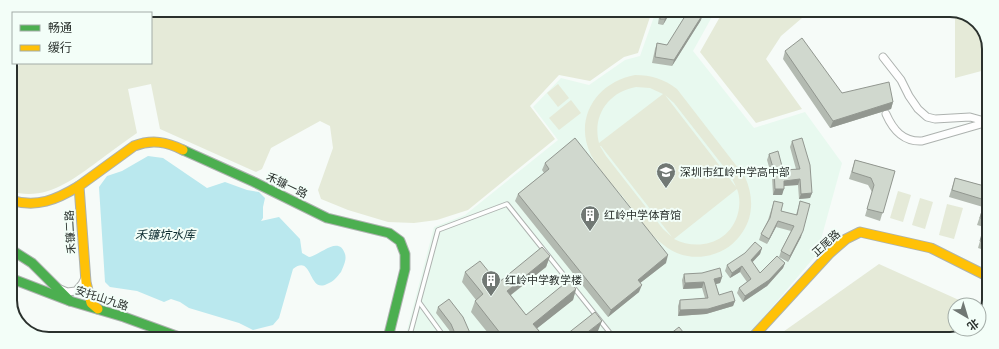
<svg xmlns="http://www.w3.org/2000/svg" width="999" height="349" viewBox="0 0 999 349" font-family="'Titillium Web','Noto Sans SC',sans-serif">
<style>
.built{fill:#e8f9ef}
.green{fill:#e5ead8;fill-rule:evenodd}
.water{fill:#bae8ee}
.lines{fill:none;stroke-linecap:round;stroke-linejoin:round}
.lane-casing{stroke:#adb2af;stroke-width:5.5}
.street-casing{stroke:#adb2af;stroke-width:9}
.fast-casing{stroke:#adb2af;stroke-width:11}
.slow-casing{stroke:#adb2af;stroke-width:11}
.lane{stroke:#fefefe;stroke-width:3.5}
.street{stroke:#fefefe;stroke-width:7}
.fast{stroke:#4caf50;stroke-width:9}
.slow{stroke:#ffc107;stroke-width:9}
.wall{fill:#b3bab1}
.shaded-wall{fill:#929790}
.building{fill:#d0d8ce;stroke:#929790}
.labels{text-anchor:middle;stroke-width:4;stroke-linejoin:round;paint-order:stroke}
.poi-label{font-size:11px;fill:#2a312d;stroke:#f3fef8;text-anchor:start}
.street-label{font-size:11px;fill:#2a312d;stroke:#f3fef8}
.water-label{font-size:12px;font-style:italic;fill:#0f2f33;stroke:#f3fef8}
.rim{fill:none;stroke:#2a312d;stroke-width:2}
</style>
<rect width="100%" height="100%" fill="#f6fbf8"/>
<path class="built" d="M656,11H712L713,15L693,51L754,128L805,112L842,163L817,254L745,339L405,338L434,227L465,215L558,140L533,107L561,78L589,85L625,60L640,56Z"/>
<g class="green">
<path d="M50,10L652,11L638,53L624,57L590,81L559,75L530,106L555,139L468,210L437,220L414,223L388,222L348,210L321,199L318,190L333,148L330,126L320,121L271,148L262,169L256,172L160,129L151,84L128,89L137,133C123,143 110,152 97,162C71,181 44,202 10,191V81L20,63H151V13H48Z"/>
<path d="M719,11L809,12L781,36L766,59L802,109L756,123L700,52L721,15Z"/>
<path d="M955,12H963L981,25L989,46V69L955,78Z"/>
<path d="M635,75C651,75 664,79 677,89L745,177C754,197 754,219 739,237C731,247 719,254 706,256C666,263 645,226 624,198C613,185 599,170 591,155C573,118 597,82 635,75ZM636,87L650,88L663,94L599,143C592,116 608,92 636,87ZM665,95L674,103L731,176L736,187ZM600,146H601L672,237L663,229L606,156ZM737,189C740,196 740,205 738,213C731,242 699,252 674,239Z"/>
<path d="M558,84L569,98L558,107L547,93Z"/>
<path d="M571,100L581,113L559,130L549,118Z"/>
<path d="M898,191L911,195L903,222L890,218Z"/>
<path d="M920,198L933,202L925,229L912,225Z"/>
<path d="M947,204L963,208L954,239L939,235Z"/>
<path d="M879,264L970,305H955V329H975L974,331L951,339H773Z"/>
</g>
<path class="water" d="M148,156L163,158L207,188L225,182L247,190L259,192L265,198L263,207V218L261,221L279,217L300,239L302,253L309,257C319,256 339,234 345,254C347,260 343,267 341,272C337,277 333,282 327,284C308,294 313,253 293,269L279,318L273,325L253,330L239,323L189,308L180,302L171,299L164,302L137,291L110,287L105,282L99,187L107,176L122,171Z"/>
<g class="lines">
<defs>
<g id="lane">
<path d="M419,302L445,338"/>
<path d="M409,338L438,230L507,204L614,338"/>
</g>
<g id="street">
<path d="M883,57L901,80L909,96L918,109L927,117L935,119L970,117L988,122"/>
<path d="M886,114C893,130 903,142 922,141L988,122"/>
<path d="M60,289L67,292L76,291L82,284L85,278"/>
</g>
<g id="fast">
<path d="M183,150L254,182L327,218L389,233L400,241L405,254V269L388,338"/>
<path d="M10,249L32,263L70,301L124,317L179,337"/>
<path d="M10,278L70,301"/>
</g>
<g id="slow">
<path d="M10,200C37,208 56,200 79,186"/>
<path d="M98,309L91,303L86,282L79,186L134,146C152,139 167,142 183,150"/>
<path d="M751,339L830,253L846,239L860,232L931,248L987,276"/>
</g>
</defs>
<use href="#lane" class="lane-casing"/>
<use href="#street" class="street-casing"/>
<use href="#fast" class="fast-casing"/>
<use href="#slow" class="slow-casing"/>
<use href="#lane" class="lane"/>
<use href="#street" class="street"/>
<use href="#fast" class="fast"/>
<use href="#slow" class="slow"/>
</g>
<g class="wall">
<path d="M660,11H671L663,25L658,24Z"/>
<path d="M701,20L672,66L652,63L655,49L657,43L667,45Z"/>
<path d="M785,51L842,93L893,102L891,109L830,128L783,59Z"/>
<path d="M792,141L812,193L810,198L799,199L798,185L784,186L782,195H773L772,177L767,160L769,154L783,170L796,169L790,147Z"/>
<path d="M855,160L895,171L880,221L865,216L872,192L868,185L849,179Z"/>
<path d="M545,163L666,263L640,283L639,292L608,317L515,201L518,194L544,173L542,170Z"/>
<path d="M955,178L988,187L987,251L978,248L984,227L977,225L983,207L949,197Z"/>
<path d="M774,201L781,211L796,215L800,201L801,237L788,262L779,257L781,251L791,231L776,227L767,244L759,240L761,234L768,220Z"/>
<path d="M762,248L760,254L752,262L760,273L785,263L783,268L767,286L743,302L737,293L739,288L747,282L740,272L730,278L725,271L727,265Z"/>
<path d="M550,256L546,267L511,295L526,315L576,289L573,300L537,328L545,338H492L471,312L475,301L476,300L462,282L465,272L498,283Z"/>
<path d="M684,274L722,277L720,283L716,284L719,295L735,301L733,306L706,314L678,316V306L680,300L705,298L702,288L683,289L682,280Z"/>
<path d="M438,307L471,338H453L449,330L436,313Z"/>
</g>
<g class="shaded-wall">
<path d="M670,11H671L663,25L665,19Z"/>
<path d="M703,14L701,20L672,66L674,60Z"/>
<path d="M893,102L891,109L830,128L833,121Z"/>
<path d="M800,179L798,185L782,186L784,181Z"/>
<path d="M775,189H784L782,195H773Z"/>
<path d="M812,193L810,198L799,199L801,194Z"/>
<path d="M778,221L776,227L767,244L769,239Z"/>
<path d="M803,231L801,237L788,262L790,256Z"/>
<path d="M762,248L760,254L749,266L751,260Z"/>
<path d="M668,255L666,263L635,287L638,280Z"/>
<path d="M550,256L546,267L503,301L507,291Z"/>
<path d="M785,263L783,268L767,286L743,302L745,296Z"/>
<path d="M742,266L740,272L730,278L732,273Z"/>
<path d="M722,277L720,283L712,285L714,279Z"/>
<path d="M704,282L702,288L683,289L685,283Z"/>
<path d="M642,285L639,292L608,317L611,310Z"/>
<path d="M576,289L573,300L530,334L533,324Z"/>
<path d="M735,301L733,306L706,314L678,316L680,310Z"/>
<path d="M602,321L598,331L589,338H580Z"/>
</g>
<g class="building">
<path d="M661,11H670L665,19H660Z"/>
<path d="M687,13L703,14L674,60L655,57L657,43L667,45Z"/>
<path d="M802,38L842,93L889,82L893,102L833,121L785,51Z"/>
<path d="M575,138L668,255L638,280L642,285L611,310L518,194L549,169L545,163Z"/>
<path d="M802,138L810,165L812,193L801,194L800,179L784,181V189H775L774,171L769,154L778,151L783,170L800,169L792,141Z"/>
<path d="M855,160L895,171L883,213L867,209L874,185L871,178L852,172Z"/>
<path d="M955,178L988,187V243L980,241L986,220L980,218L985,200L952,190Z"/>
<path d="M774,201L783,203L781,211L797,215L800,201L810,204L803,231L790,256L781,251L794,226L778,221L769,239L761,234L770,218Z"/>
<path d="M755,242L762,248L751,260L760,273L777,256L785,263L769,280L745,296L739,288L751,279L742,266L732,273L727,265L745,253Z"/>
<path d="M542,247L550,256L507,291L526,315L569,280L576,289L533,324L545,338H504L475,301L483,294L465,272L480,261L498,283Z"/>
<path d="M720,268L722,277L714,279L719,295L732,291L735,301L708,309L680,310V300L708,298L704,282L685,283L684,274L702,273Z"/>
<path d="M449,299L463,317L470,333L471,338H457L451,324L438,307Z"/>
<path d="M595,312L602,321L580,338H562Z"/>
<path d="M679,327L688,338H665Z"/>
<path d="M701,337V338H693Z"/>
</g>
<defs>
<symbol id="school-pin" viewBox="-11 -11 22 30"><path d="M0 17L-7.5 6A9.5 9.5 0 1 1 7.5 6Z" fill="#717874" stroke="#f3fef8"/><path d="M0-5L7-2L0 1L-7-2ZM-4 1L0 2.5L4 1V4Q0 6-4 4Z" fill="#fff"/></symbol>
<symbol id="building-pin" viewBox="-11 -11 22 30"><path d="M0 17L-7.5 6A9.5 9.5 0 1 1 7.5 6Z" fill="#717874" stroke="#f3fef8"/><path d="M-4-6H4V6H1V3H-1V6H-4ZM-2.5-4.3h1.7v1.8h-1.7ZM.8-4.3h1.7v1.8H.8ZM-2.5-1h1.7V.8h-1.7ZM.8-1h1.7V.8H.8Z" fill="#fff"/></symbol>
</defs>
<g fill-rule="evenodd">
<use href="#school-pin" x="655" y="161" width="22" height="30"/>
<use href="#building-pin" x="579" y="204" width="22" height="30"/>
<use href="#building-pin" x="480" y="269" width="22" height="30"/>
</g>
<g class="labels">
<g class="poi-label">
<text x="680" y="176">深圳市红岭中学高中部</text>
<text x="604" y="219">红岭中学体育馆</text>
<text x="505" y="284">红岭中学教学楼</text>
</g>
<g class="street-label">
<text transform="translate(287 185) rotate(26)" y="4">禾镰一路</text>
<text transform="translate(70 232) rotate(-93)" y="4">禾镰二路</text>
<text transform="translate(826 243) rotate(-42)" y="4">正尾路</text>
<text transform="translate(102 298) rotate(18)" y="4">安托山九路</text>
</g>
<g class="water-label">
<text x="165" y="239">禾镰坑水库</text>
</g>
</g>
<path d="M0 0H999V349H0ZM49 17H950A32 32 0 0 1 982 49V300A32 32 0 0 1 950 332H49A32 32 0 0 1 17 300V49A32 32 0 0 1 49 17Z" fill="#f3fef8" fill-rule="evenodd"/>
<path class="rim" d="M49 17H950A32 32 0 0 1 982 49V300A32 32 0 0 1 950 332H49A32 32 0 0 1 17 300V49A32 32 0 0 1 49 17Z"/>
<rect x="12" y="12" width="140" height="52" fill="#f3fef8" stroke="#a3aca7"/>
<rect x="20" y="25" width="20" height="6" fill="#4caf50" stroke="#a3aca7"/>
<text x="48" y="32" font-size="12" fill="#2a312d">畅通</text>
<rect x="20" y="45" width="20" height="6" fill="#ffc107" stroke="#a3aca7"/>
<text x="48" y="52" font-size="12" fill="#2a312d">缓行</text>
<g transform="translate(967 317) rotate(142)"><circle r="19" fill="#f3fef8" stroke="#a3aca7"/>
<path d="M0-3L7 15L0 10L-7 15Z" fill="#717874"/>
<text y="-6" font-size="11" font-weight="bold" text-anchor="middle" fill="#2a312d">北</text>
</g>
</svg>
